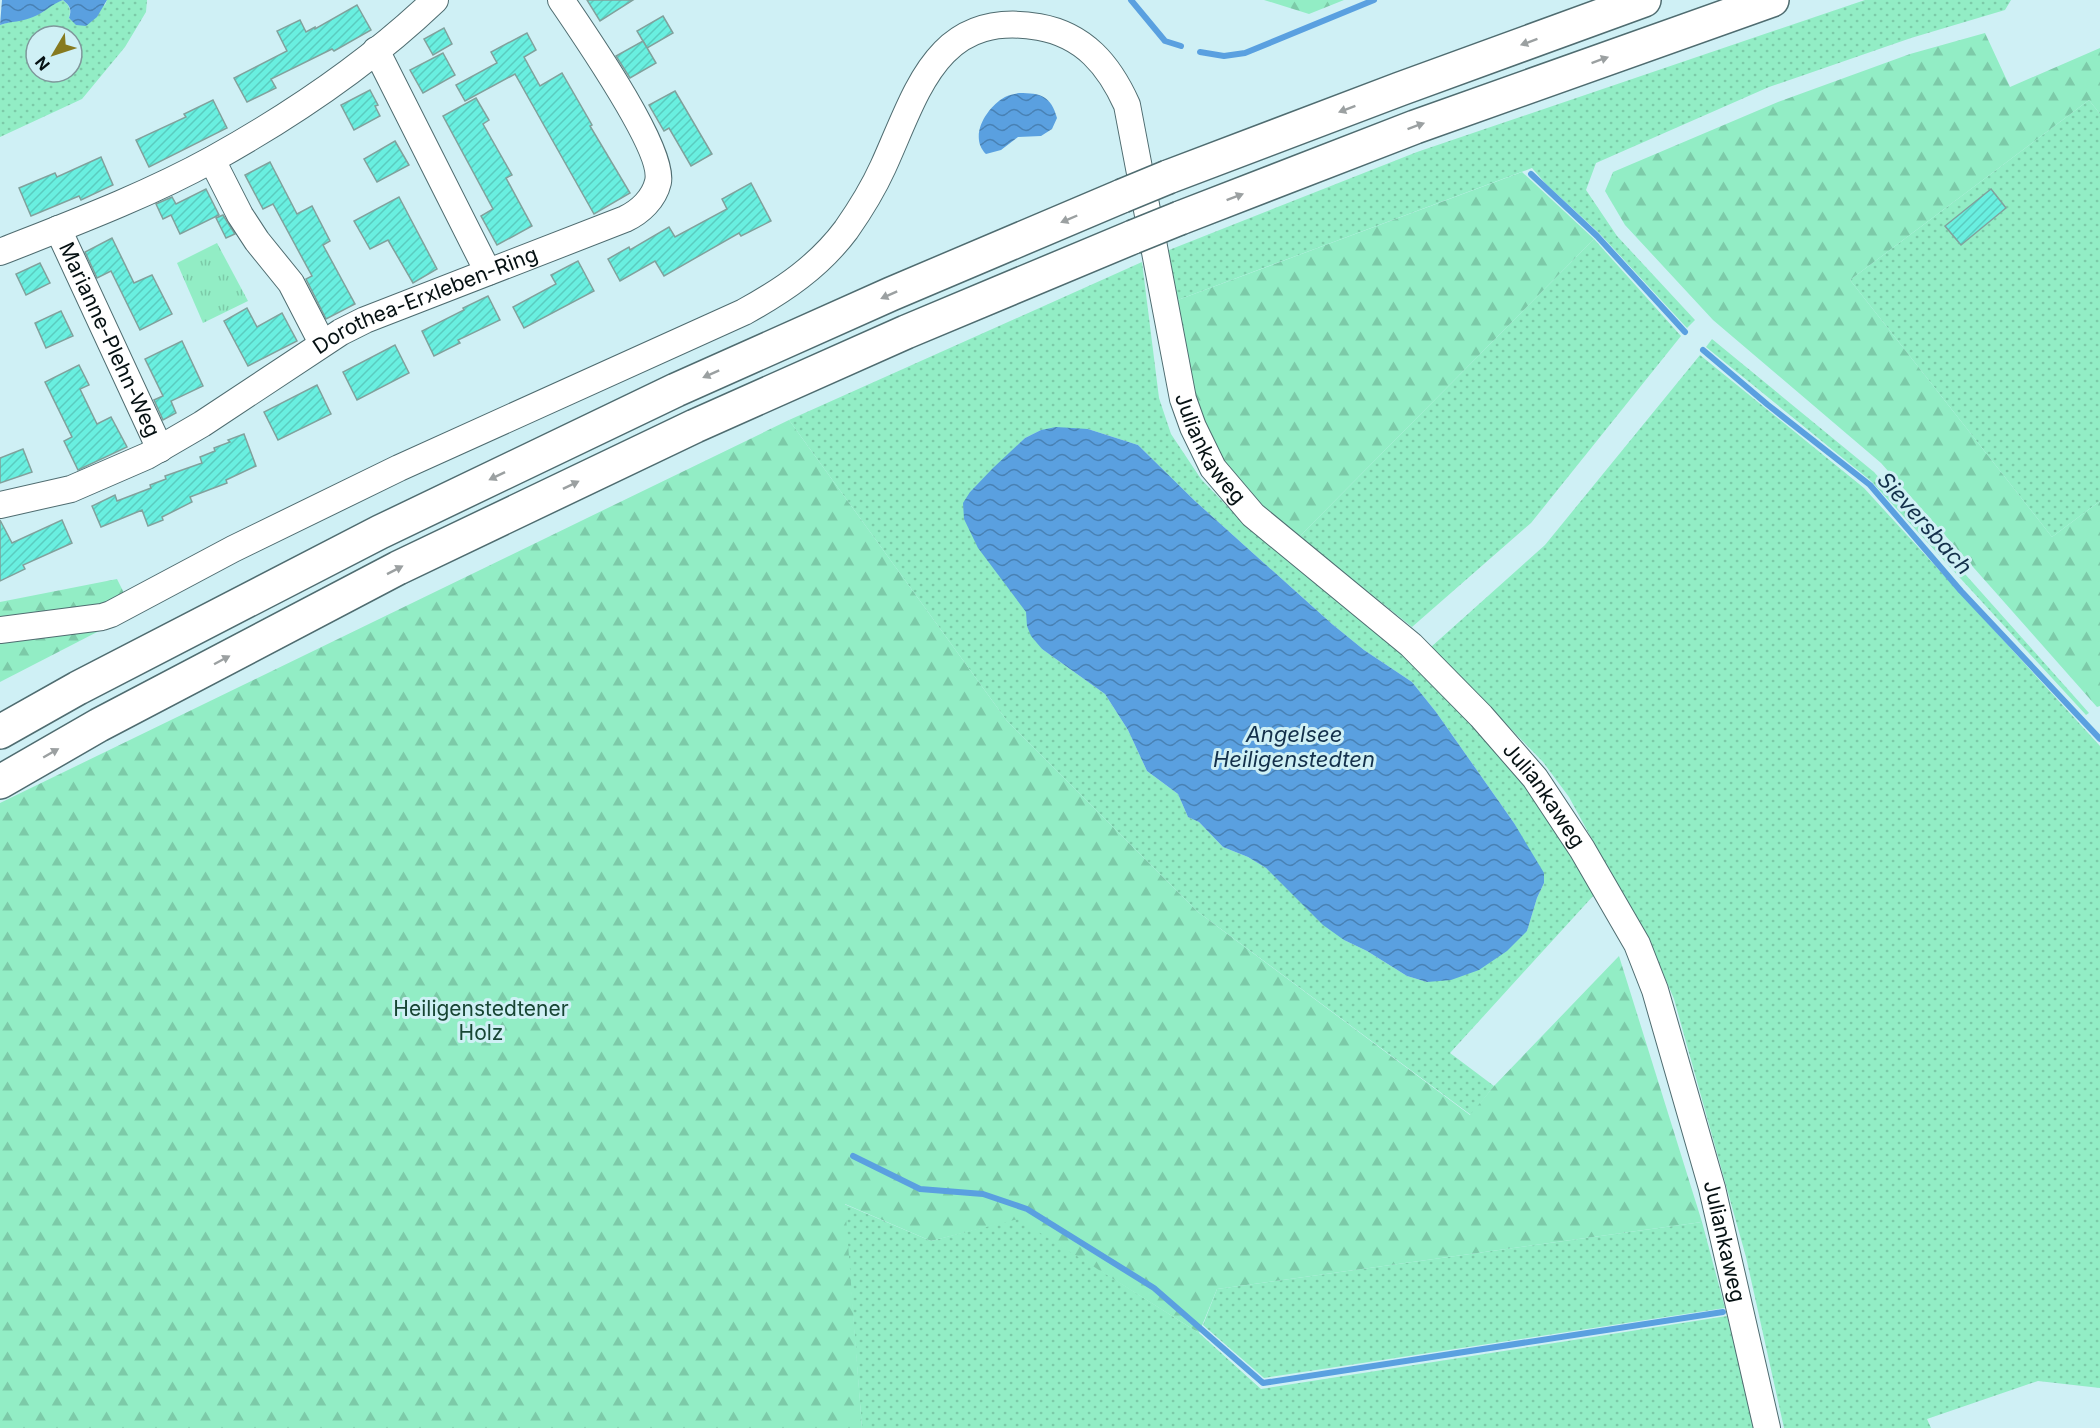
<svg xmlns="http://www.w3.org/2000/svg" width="2100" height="1428" viewBox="0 0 2100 1428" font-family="Inter,sans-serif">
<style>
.grass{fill:url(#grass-dots);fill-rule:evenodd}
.forest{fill:url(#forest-firs)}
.park{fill:url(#park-tufts)}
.water{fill:url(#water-waves)}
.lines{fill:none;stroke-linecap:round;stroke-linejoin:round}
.stream{stroke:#5aa0e0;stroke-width:6}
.building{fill:url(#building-hatch);stroke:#81a19c;stroke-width:1.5}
.minor-casing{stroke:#4f6c70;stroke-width:28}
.highway-casing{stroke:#4f6c70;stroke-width:36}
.minor{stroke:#fff;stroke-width:26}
.highway{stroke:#fff;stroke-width:33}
.highway-bridge-casing{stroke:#4f6c70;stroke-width:36;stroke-linecap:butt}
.highway-bridge{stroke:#fff;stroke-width:33}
.oneway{fill:#9ba0a1}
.labels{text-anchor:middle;stroke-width:6;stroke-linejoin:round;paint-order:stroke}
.street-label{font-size:21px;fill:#061113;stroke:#cff0f5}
.park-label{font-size:21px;fill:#174533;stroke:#cff0f5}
.water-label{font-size:22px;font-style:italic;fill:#13304b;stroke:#cff0f5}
</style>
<defs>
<pattern id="grass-dots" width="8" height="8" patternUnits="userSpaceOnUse" patternTransform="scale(1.5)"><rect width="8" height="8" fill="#92edc5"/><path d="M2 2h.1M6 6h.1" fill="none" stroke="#7ccaa8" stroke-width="1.8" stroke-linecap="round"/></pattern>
<pattern id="forest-firs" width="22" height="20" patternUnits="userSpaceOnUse" patternTransform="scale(1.5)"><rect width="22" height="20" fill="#92edc5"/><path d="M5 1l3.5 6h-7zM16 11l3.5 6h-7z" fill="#7ccaa8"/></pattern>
<pattern id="park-tufts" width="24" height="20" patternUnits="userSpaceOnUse" patternTransform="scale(1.5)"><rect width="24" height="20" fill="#92edc5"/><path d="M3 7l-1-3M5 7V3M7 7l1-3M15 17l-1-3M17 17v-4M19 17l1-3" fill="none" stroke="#7ccaa8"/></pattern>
<pattern id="water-waves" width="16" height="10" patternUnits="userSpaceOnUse" patternTransform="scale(1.5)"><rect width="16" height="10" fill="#5aa0e0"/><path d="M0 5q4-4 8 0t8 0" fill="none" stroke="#4881b4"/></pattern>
<pattern id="building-hatch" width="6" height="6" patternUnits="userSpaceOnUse" patternTransform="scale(1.5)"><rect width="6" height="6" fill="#69efe0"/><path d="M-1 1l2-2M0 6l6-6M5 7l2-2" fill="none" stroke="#5accbf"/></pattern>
</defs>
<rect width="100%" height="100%" fill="#cff0f5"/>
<g class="grass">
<path d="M63,0C70,6 71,9 69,19L105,5L107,0H147L146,12L125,47L82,99L0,137V25L43,12L52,4ZM36,36H72V72H36Z"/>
<path d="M1865,0H2011L2005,10L1911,38L1769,87L1596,163L1586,190L1617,236L1695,320L1687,328L1599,233L1546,184L1532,168L1175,301L1164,252L1417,152Z"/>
<path d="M2089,100L2100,114V501L2052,537L1850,280Z"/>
<path d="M1594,239L1681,336L1531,523L1412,627L1299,537Z"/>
<path d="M1142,262L1159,398L1171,434L1201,479L1246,526L1403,650L1528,786L1569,847L1594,895L1450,1053L1494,1086L1471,1115L1198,912L1007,721L789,420ZM1088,429L1138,445L1195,501L1332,624L1364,650L1412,682L1436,712L1514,823L1544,883L1537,898L1527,931L1427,982L1407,976L1367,951L1344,940L1266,868L1248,857L1223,847L1199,822L1188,817L1178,794L1147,771L1128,730L1105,694L1042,649L1027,626V612L995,567L970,492L1025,438L1041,430Z"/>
<path d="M1712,339L1874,472L2089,713L2086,715L1871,481L1706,347Z"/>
<path d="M1700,355L1864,488L2100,746V1388L2038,1381L1927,1419L1931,1428H1784L1746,1257L1674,999L1657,959L1569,797L1543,762L1431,647L1545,545Z"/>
<path d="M844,1204L931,1241L1018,1218L1199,1333L1261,1389L1727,1316L1755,1428H862Z"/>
<path d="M1702,1222L1725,1308L1264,1378L1203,1325L1217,1289Z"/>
</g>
<g class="forest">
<path d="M1264,0H1344L1309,14Z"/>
<path d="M1985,33L2010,87L2100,48V114L2089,100L1850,280L2052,537L2100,501V706L2097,707L1881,463L1713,320L1625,225L1605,191L1613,172L1778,102L1910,54Z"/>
<path d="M1522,172L1594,239L1299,537L1262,508L1223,464L1198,408L1175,301Z"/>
<path d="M789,420L1007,721L1198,912L1470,1115L1494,1086L1619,956L1702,1222L1217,1289L1199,1333L1018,1219L931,1241L845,1204L862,1428H0V803Z"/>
<path d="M117,579L134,613L0,682V602Z"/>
</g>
<path class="park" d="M217,243L248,301L203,323L177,263Z"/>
<g class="water">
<path d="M2,0H107L97,17L86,26L76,25L69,18C72,9 70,6 63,0C52,4 44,13 33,17C22,22 11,21 0,25Z"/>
<path d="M1019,93C1041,93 1051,96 1057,118L1052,129L1041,136L1018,137L1001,150L986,154C968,136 987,107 1005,97C1009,95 1014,94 1019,93Z"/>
<path d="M1056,427L1088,429L1138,445L1195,501L1332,624L1364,650L1412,682L1436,712L1514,823L1544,873V883L1537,898L1527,931L1507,951L1479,970L1451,980L1427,982L1407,976L1367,951L1344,940L1323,925L1266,868L1248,857L1223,847L1199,822L1188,817L1178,794L1147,771L1128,730L1105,694L1042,649L1031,636L1027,626L1026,612L978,548L964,519L963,503L970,492L993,468L1025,438L1041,430Z"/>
</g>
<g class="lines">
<g class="stream">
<path d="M1131,0L1165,41L1181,46"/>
<path d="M1200,52L1224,56L1245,53L1374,0"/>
<path d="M1531,174L1597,236L1685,332"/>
<path d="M1703,350L1768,405L1870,485L1961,591L2100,739"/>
<path d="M853,1156L920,1189L983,1194L1027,1209L1154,1288L1263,1383L1723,1312"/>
</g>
</g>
<g class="building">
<path d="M587,0H633L600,21Z"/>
<path d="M357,5L371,30L334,51L332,49L271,79L276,88L247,102L234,78L287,51L277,31L300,20L306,32L315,27V29Z"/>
<path d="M663,16L673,33L647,48L637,31Z"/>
<path d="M444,28L452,44L433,55L424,39Z"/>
<path d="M527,33L536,50L524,57L540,86L562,73L592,125L590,126L630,193L594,214L515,74L465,101L456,85L497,63L491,52Z"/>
<path d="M643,41L656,63L630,78L616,56Z"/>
<path d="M443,53L455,75L423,93L410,70Z"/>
<path d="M370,90L378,105L375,106L380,116L354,130L341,105Z"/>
<path d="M675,91L712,154L691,166L669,128L664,131L649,105Z"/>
<path d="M476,98L489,120L483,124L512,175L506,178L532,226L497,245L481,216L493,209L443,116Z"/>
<path d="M213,100L227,128L149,167L136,140L186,117L184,114Z"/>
<path d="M395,141L409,165L377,182L364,159Z"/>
<path d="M101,157L113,185L81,200L79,196L31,216L19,188L55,173L57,177Z"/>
<path d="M270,162L297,214L312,206L330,241L323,245L355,304L326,319L306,279L312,276L273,204L263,209L245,175Z"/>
<path d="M751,183L771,221L741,236L739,233L664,276L655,261L620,281L608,259L629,247L630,250L669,227L675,237L727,209L722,199Z"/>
<path d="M206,189L219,215L180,234L171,215L163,219L156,204L172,197L176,204Z"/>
<path d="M1991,189L2006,208L1961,245L1945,226Z"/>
<path d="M399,197L437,269L413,283L388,240L370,249L354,221Z"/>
<path d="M223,215L235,234L226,238L216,218Z"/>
<path d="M112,238L134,283L152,275L172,314L140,330L111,271L97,278L85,252Z"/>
<path d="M578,261L594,291L524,328L513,307L556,284L551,275Z"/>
<path d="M40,263L50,283L26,295L16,274Z"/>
<path d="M488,296L500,320L458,340L460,343L434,356L422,331L464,310L463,308Z"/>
<path d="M247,308L257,327L282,313L297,341L248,366L224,321Z"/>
<path d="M61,311L73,336L46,348L35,323Z"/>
<path d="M182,341L203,386L171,401L176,413L163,420L154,400L163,396L145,359Z"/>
<path d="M395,345L409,373L357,400L343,372Z"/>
<path d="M79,365L89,385L80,389L97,424L111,417L127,447L78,470L64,441L72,437L45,382Z"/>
<path d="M317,385L331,414L278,440L264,412Z"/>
<path d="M244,434L256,466L226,480L227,483L190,497L192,502L162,517L163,520L148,526L142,510L101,527L92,506L115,495L117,501L151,488L150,485L166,479L165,476L202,463L200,457L215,451L214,448L230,442L228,440Z"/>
<path d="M23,449L32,472L0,483V458Z"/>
<path d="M0,520L12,543L62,520L72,543L23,565L25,569L0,581Z"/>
</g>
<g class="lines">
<defs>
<g id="minor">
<path d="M376,50L488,272"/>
<path d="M212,160L240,215L257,241L291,283L322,343"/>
<path id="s1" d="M58,229L160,449"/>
<path d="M0,252C71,224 146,196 213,159C292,115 369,63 435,0"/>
<path id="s2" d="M0,505L71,489L147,456L202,424L341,332L365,320L625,219C640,212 654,199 658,182C665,150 582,31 561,0"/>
<path id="s3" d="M0,630L102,617L111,614L233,549L399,468L744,312C784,290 819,266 846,230C860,210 873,189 883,167C917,93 936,9 1039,27C1084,35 1109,65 1127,105L1183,399L1193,427L1213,468L1253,515L1411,645L1481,716L1535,778L1582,849L1637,944L1655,990L1712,1188L1767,1428"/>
</g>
<g id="highway">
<path d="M1168,177L1400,89L1644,0"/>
<path d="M1180,218L1415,127L1772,0"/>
<path d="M0,732L78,688L380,532L676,390L891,294L1122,196"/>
<path d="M0,782L99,725L398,568L695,426L906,332L1133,237"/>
</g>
</defs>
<use href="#minor" class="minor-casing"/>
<use href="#highway" class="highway-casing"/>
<use href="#minor" class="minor"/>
<use href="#highway" class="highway"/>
<defs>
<g id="highway-bridge">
<path d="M1122,196L1168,177"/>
<path d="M1133,237L1180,218"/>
</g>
</defs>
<use href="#highway-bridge" class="highway-bridge-casing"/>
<use href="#highway-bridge" class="highway-bridge"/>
</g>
<defs><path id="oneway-solid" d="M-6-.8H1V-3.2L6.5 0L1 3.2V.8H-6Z" transform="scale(1.5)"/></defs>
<g class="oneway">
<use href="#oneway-solid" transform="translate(1529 42) rotate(160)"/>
<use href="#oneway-solid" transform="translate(1600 60) rotate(-20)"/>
<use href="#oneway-solid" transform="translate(1347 109) rotate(159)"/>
<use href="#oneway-solid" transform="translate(1416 126) rotate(-20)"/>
<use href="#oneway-solid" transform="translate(1235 197) rotate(-21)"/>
<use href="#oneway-solid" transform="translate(1069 219) rotate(157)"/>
<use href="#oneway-solid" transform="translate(889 295) rotate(156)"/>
<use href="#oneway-solid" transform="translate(711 374) rotate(156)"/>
<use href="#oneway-solid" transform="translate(497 476) rotate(154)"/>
<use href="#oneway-solid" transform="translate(571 485) rotate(-26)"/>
<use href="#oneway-solid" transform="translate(395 570) rotate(-27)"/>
<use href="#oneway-solid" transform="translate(222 660) rotate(-28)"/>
<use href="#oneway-solid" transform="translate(51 753) rotate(-30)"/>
</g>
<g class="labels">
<g class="street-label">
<text dy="7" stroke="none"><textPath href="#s2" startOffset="476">Dorothea-Erxleben-Ring</textPath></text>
<text dy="7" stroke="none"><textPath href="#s1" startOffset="122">Marianne-Plehn-Weg</textPath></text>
<text dy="7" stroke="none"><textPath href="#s3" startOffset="1731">Juliankaweg</textPath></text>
<text dy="7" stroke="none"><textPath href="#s3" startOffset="2217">Juliankaweg</textPath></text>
<text dy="7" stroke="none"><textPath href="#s3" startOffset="2703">Juliankaweg</textPath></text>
</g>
<g class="park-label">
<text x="481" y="1016">Heiligenstedtener<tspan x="481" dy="24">Holz</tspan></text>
</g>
<g class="water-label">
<text transform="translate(1925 523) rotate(48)" y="8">Sieversbach</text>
<text x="1294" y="742">Angelsee<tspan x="1294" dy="25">Heiligenstedten</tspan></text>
</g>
</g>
<g transform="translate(54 54) rotate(231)"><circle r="28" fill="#cff0f5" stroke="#7f979b" stroke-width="1.5"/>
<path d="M0-4.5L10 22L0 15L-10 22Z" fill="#867a1f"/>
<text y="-9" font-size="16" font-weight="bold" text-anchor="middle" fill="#061113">N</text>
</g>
</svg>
